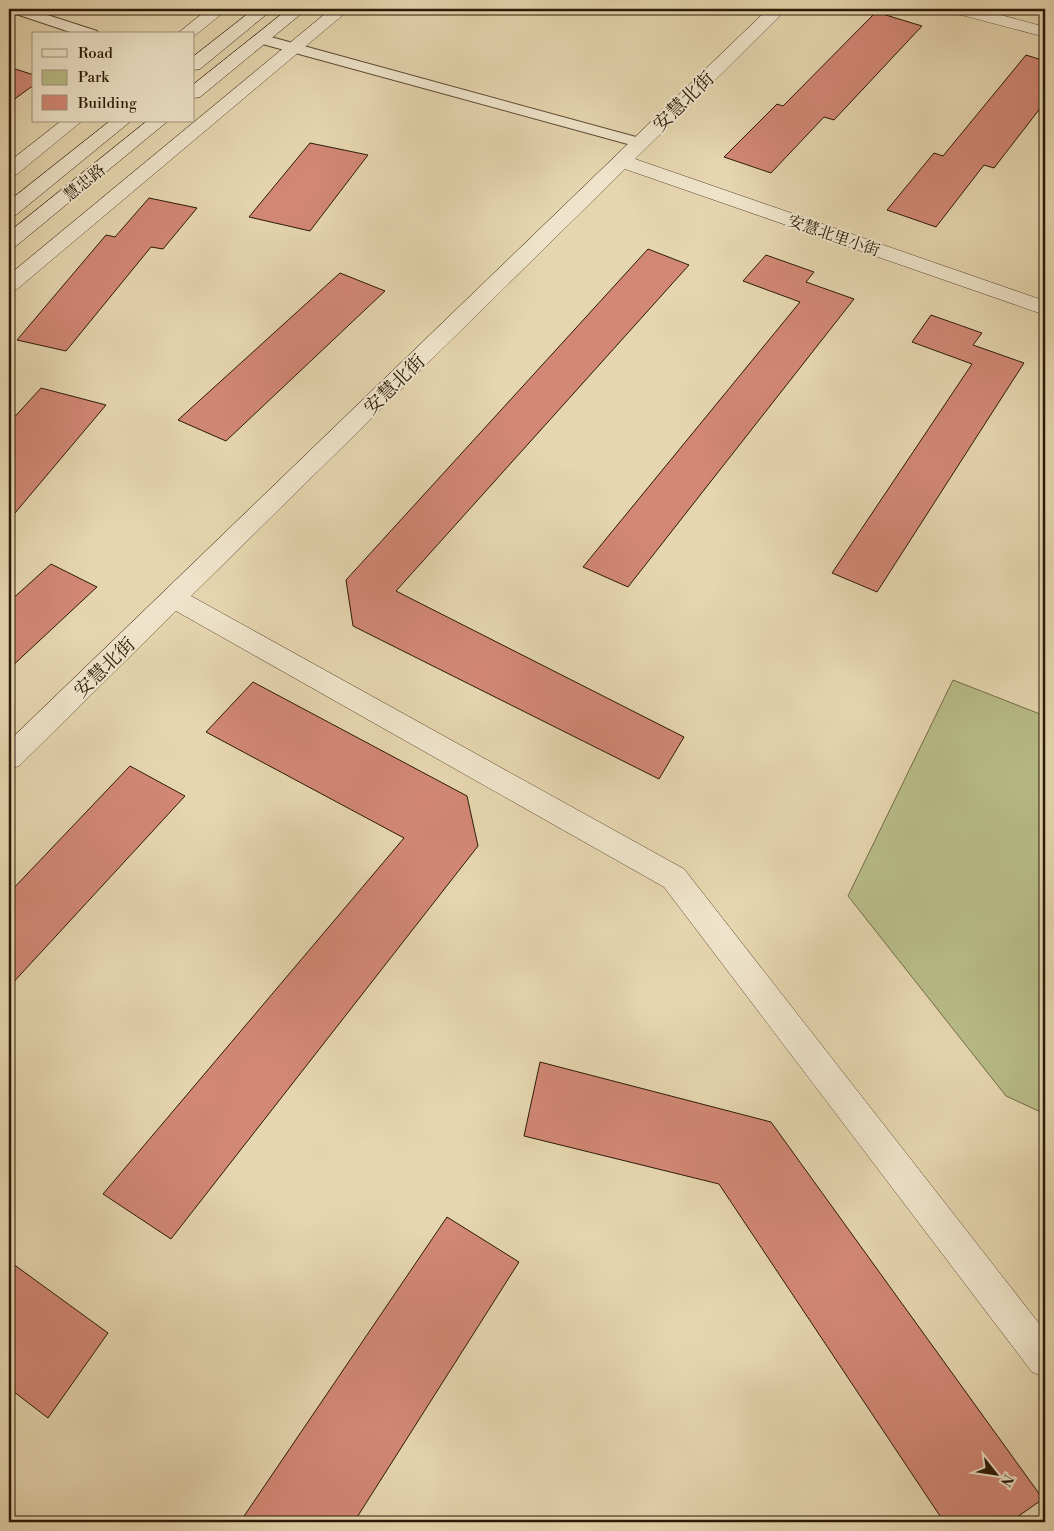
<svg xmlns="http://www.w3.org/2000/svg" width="1054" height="1531" viewBox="0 0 1054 1531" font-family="'Libre Bodoni','Noto Serif SC',serif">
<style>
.green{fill:#b8bd88;stroke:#726b48}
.building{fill:#d28875;stroke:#2b1907}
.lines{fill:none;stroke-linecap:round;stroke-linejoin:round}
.service-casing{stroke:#5a4831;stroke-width:2}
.minor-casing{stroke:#5a4831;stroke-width:1}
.tertiary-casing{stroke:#5a4831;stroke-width:1}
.secondary-casing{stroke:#2b1907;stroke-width:1}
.service{fill:#efe4cb;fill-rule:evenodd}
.minor{fill:#efe4cb;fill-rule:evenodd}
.tertiary{fill:#efe4cb;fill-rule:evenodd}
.secondary{fill:#efe4cb;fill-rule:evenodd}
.labels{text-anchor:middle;stroke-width:4;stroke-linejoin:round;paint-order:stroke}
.far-street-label{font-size:16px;fill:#2b1907;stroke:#efe4cb}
.street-label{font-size:19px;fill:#2b1907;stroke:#efe4cb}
</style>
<rect width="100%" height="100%" fill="#e6d6af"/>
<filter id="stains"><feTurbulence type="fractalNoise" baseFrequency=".004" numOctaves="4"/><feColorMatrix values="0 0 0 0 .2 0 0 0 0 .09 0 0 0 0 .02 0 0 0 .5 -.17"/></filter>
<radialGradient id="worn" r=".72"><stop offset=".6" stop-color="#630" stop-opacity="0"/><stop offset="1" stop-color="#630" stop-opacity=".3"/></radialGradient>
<path class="green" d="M953,680L1045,716V1114L1006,1096L848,896Z"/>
<g class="building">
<path d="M876,12L922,26L834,120L824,117L771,173L724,157L777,104L783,106Z"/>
<path d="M1026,55L1045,61V102L994,168L984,165L936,227L887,210L934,153L943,156Z"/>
<path d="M9,67L34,75V85L9,103Z"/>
<path d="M310,143L368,155L310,231L249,217Z"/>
<path d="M149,198L197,208L163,249L151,247L66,351L17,340L106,235L115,237Z"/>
<path d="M648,249L689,265L396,591L684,737L659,779L353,626L346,580Z"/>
<path d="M766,255L814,272L806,282L854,299L628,587L583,567L800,302L743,281Z"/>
<path d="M340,273L385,291L226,441L178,420Z"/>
<path d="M931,315L982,333L973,345L1024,363L877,592L832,573L972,364L912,342Z"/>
<path d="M41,388L106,405L15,513L9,511V423Z"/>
<path d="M51,564L97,587L9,669V602Z"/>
<path d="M253,682L467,796L478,846L171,1239L103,1194L404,838L206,732Z"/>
<path d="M130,766L185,796L9,987V893Z"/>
<path d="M540,1062L771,1122L1043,1499L1010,1522H944L719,1184L524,1136Z"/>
<path d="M447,1217L519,1262L354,1522H240Z"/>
<path d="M9,1261L108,1333L48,1418L9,1388Z"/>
</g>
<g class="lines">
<defs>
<g id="service">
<path d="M9,9H29L97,31L99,34H76L10,12Z"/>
<path d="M260,34L647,140L649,143L647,146H635L255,42L252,39L255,36Z"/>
</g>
<g id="minor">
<path d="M768,9H787L635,159L1045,301V315L625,169L191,596L684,869L1045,1331V1377L1032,1372L664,887L176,611L19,766L9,769V741Z"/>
<path d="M952,9H979L1045,27V37L954,13Z"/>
</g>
<g id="tertiary">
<path d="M208,9H228L194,36V34H177Z"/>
<path d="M331,9H350L16,290L9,291V275Z"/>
<path d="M61,121H82L16,175L9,177V162Z"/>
</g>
<g id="secondary">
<path d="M254,9H273L200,69L194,70V56Z"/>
<path d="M288,9H307L200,97L194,98V84Z"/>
<path d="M110,121H131L16,215L9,217V201Z"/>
<path d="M147,121H168L16,246L9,248V232Z"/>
</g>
</defs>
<use href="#service" class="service-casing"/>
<use href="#minor" class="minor-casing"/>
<use href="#tertiary" class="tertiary-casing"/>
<use href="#secondary" class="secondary-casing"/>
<use href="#service" class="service"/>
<use href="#minor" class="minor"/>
<use href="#tertiary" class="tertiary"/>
<use href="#secondary" class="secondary"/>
</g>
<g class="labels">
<g class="far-street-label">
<text transform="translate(84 182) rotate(-39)" y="6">慧忠路</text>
<text transform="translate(834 235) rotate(19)" y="6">安慧北里小街</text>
</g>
<g class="street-label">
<text transform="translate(683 101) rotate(-44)" y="7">安慧北街</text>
<text transform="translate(394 384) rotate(-44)" y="7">安慧北街</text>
<text transform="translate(104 667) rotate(-44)" y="7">安慧北街</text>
</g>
</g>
<rect width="1054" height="1531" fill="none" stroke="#e6d6af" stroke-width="30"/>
<rect x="10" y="10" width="1034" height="1511" fill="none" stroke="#2b1907" stroke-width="2.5"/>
<rect x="15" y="15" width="1024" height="1501" fill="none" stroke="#2b1907"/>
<rect x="32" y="32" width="162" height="90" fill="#efe4cb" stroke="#a1937d"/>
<rect x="42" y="49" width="25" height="8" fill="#efe4cb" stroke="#a1937d"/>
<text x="78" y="58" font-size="15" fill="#2b1907">Road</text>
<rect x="42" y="70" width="25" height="15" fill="#b8bd88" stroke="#a1937d"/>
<text x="78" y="82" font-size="15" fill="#2b1907">Park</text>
<rect x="42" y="95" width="25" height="15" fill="#d28875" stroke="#a1937d"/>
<text x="78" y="108" font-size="15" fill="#2b1907">Building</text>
<g transform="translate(996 1474) rotate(120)" stroke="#efe4cb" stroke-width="4" paint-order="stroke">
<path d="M0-4L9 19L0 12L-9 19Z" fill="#2b1907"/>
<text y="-8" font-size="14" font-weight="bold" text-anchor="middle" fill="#2b1907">N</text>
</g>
<rect width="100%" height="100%" filter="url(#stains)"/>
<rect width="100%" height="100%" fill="url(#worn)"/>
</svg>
